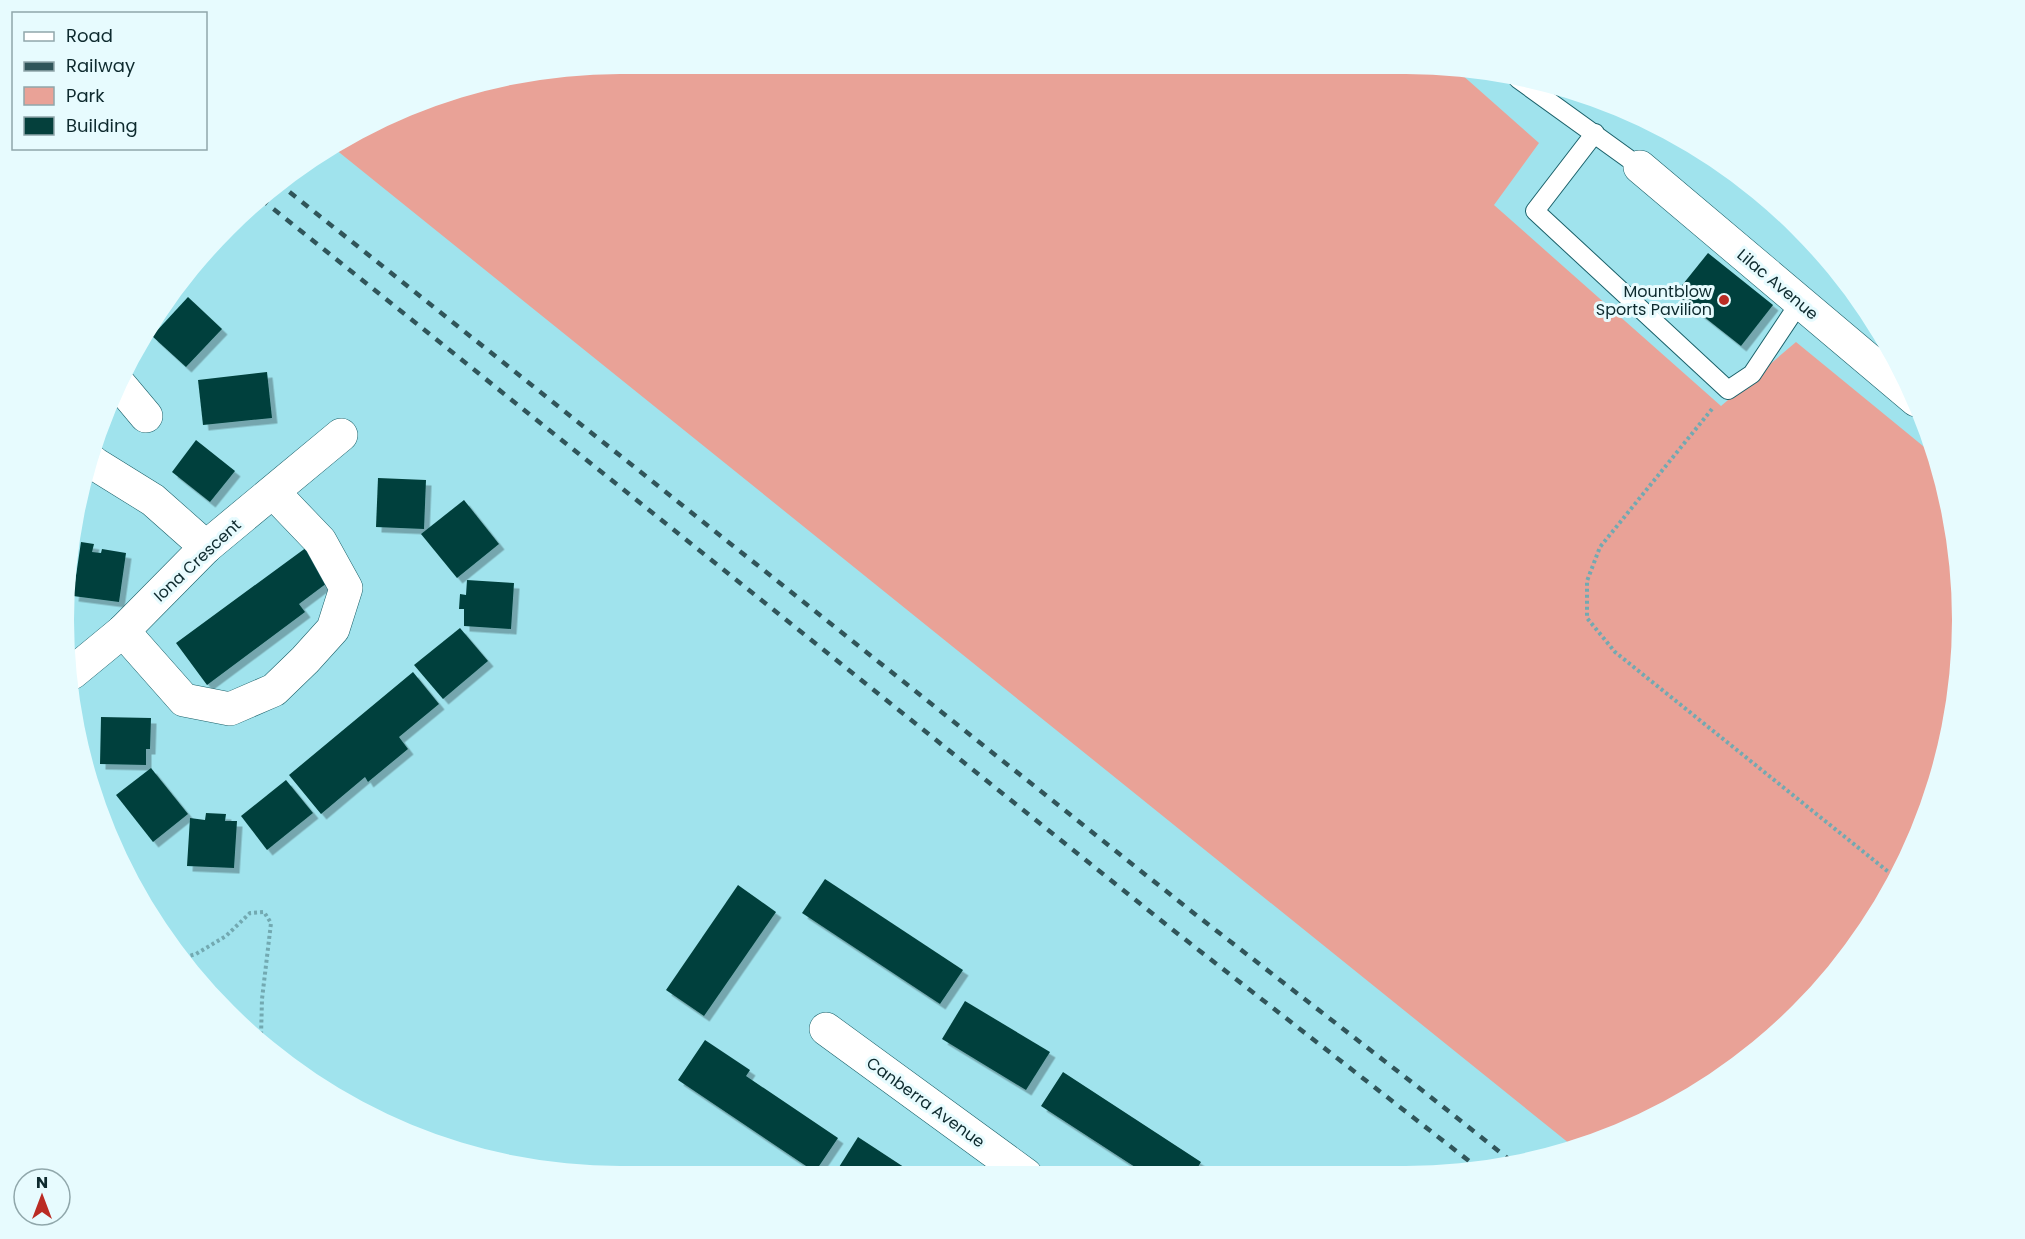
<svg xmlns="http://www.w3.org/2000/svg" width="2025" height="1239" viewBox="0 0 2025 1239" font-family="Poppins,sans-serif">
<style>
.green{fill:#e9a297}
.building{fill:#05403c;filter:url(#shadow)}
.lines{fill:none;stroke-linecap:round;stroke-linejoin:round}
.lane-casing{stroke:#1a6069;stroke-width:20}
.street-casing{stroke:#1a6069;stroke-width:34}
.path{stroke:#72a9b1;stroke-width:4;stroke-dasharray:3 3;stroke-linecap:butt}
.lane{stroke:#fff;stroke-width:18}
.street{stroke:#fff;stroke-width:33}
.rail{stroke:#30555a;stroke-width:4.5;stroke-dasharray:8 8;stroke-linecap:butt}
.poi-dot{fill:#ba2c24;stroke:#e7fbfe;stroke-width:2}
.labels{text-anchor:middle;stroke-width:6;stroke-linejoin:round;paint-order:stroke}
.street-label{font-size:16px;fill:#0e2a2e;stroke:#e7fbfe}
.poi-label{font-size:16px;fill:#0e2a2e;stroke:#e7fbfe;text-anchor:end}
</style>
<defs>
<filter id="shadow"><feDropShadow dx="5.5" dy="5.5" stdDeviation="0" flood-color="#0004"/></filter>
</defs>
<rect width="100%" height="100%" fill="#a0e3ed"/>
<path class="green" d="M620,63L1442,64L1452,66L1539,143L1494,205L1721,406L1796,342L1934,455L1951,511L1962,620L1951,728L1920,833L1868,929L1773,1038L1683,1102L1584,1147L1575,1148L335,149L441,92Z"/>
<g class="building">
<path d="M1708,253L1773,305L1741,346L1675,294Z"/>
<path d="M188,297L222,329L186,367L152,336Z"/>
<path d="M267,372L272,418L203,425L198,380Z"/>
<path d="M196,440L235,471L210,502L172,472Z"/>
<path d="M378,478L426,480L424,529L376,527Z"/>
<path d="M464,500L499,544L457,578L421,534Z"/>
<path d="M81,542L94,544L92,552L101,553L102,549L126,553L119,602L73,596Z"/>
<path d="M307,547L331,580L299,604L305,612L207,685L176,643Z"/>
<path d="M467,580L514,583L511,629L464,626V609H459L460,594L466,595Z"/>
<path d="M460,628L488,661L443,699L414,665Z"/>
<path d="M413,672L439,704L399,737L408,749L368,782L365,777L321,814L289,775Z"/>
<path d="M101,717L151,718L150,749H146V765L100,764Z"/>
<path d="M151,768L188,814L153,842L116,795Z"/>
<path d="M286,780L313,813L267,850L241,816Z"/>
<path d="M206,813L226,814L225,821H237L234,868L187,866L190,818L205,820Z"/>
<path d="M825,879L963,970L940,1004L802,913Z"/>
<path d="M738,885L776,912L704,1016L666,990Z"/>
<path d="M965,1001L1050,1052L1026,1090L942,1039Z"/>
<path d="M705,1040L750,1070L746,1076L838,1138L815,1172L678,1080Z"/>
<path d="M1063,1072L1201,1162L1193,1175H1132L1131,1174L1135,1167L1041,1106Z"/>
<path d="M858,1137L916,1175H834Z"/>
</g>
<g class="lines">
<defs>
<g id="lane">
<path d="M1518,79L1640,167"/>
<path d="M1595,133L1535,211L1728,390L1752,374L1800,302"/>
</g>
<g id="street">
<path d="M1640,167L1916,400"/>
<path d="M120,385L146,416"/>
<path d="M89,459L95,464L153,500L206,547"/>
<path d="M123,631L184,700L230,709L274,690L305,660L333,629L346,588L320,541L274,493"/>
<path d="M72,673L123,631L206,547L341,435"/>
<path d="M826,1029L1026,1175"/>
</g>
</defs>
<use href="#lane" class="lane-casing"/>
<use href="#street" class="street-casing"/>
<g class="path">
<path d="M1712,409L1600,547L1587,581V618L1615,652L1896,878"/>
<path d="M179,959L196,954L226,936L250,913L264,912L271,923L262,999L261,1036"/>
</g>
<use href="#lane" class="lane"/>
<use href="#street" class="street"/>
<g class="rail">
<path d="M277,182L1191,911L1427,1094L1511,1161"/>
<path d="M261,199L1173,930L1478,1168"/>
</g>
</g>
<circle class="poi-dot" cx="1724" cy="300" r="6"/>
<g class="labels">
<g class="street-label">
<text transform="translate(1778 284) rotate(40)" y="6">Lilac Avenue</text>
<text transform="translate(197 560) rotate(-43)" y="6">Iona Crescent</text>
<text transform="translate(926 1102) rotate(36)" y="6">Canberra Avenue</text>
</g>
<g class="poi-label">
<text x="1712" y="297">Mountblow<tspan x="1712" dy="18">Sports Pavilion</tspan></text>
</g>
</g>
<path d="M0 0H2025V1239H0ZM620 74H1406A546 546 0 0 1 1952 620V620A546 546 0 0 1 1406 1166H620A546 546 0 0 1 74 620V620A546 546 0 0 1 620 74Z" fill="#e7fbfe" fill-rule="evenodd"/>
<rect x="12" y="12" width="195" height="138" fill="#e7fbfe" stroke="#90a7ab" stroke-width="1.5"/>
<rect x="24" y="32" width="30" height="9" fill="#ffffff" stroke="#90a7ab" stroke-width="1.5"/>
<text x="66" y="42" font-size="18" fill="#0e2a2e">Road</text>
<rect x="24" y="62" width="30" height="9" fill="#30555a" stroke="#90a7ab" stroke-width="1.5"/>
<text x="66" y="72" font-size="18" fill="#0e2a2e">Railway</text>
<rect x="24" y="87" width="30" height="18" fill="#e9a297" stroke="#90a7ab" stroke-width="1.5"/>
<text x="66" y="102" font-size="18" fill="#0e2a2e">Park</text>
<rect x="24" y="117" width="30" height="18" fill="#05403c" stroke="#90a7ab" stroke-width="1.5"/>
<text x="66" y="132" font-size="18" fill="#0e2a2e">Building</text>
<g transform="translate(42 1197)"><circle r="28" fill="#e7fbfe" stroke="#90a7ab" stroke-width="1.5"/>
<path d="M0-4.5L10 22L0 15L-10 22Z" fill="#ba2c24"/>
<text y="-9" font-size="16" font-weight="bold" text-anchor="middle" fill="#0e2a2e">N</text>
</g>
</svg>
